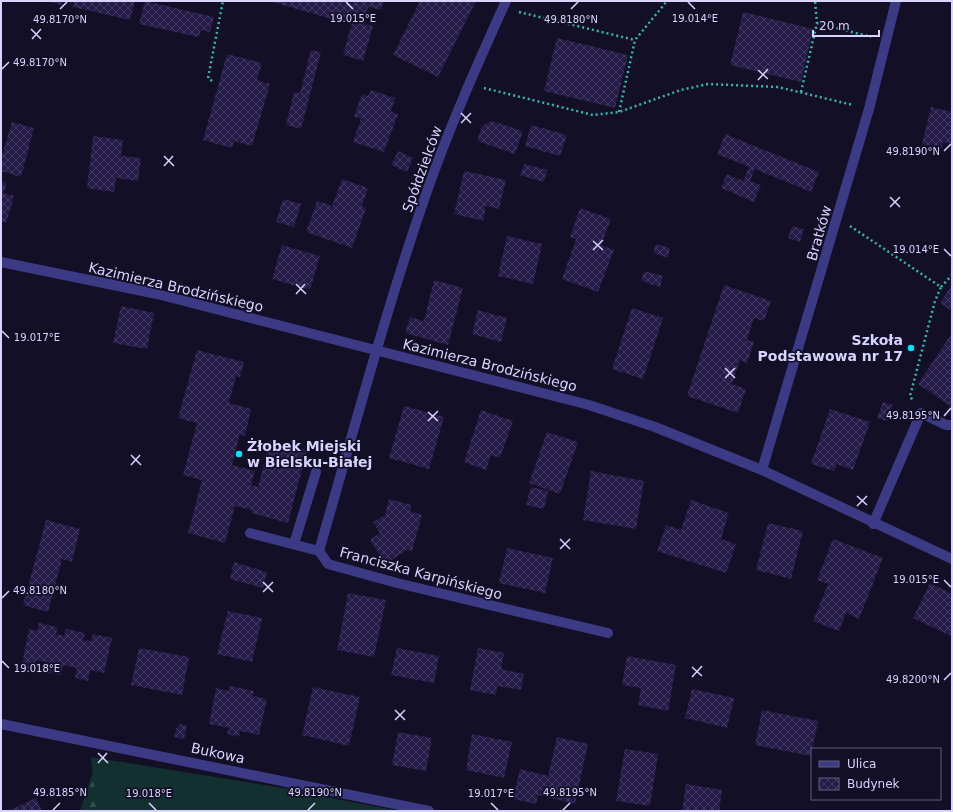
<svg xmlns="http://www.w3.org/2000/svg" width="953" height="812" viewBox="0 0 953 812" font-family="'DejaVu Sans',sans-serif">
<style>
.forest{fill:url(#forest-firs)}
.garden{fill:#12302f}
.building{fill:url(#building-cross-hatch)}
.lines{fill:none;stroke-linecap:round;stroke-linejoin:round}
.path{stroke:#2fb8b0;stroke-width:2.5;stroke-dasharray:2 3;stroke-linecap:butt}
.service{stroke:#3d3a85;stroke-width:10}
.minor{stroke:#3d3a85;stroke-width:10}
.ticks{fill:none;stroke:#d9d4ff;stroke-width:1.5}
.poi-dot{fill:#00e5ff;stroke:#130f26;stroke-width:1.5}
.labels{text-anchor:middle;stroke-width:3.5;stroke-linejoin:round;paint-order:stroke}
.street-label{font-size:14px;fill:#d9d4ff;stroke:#130f26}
.poi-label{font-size:14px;font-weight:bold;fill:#d9d4ff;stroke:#130f26;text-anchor:end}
.ticks-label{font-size:10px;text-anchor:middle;fill:#d9d4ff;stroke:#130f26;stroke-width:3.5;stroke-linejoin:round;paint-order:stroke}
</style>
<defs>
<pattern id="forest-firs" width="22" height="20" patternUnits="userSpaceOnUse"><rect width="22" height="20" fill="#12302f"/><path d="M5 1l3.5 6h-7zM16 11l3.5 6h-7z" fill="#344d4e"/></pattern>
<pattern id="building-cross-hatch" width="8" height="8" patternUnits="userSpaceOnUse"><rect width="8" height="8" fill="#241b47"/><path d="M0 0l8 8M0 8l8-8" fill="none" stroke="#433b63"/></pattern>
</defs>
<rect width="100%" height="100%" fill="#130f26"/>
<path class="forest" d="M93,772L131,811H80Z"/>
<path class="garden" d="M91,757L327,795L326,797L399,811H100L94,787Z"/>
<g class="building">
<path d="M48,1H62L61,5Z"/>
<path d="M74,1H135L130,20L73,7Z"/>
<path d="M145,1L214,17L210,32L201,30L199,37L139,24Z"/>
<path d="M269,1H343L353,4L354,1H384L381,10L368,7L364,24L373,26L363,61L343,55L353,20L348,18L346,23Z"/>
<path d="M420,1H476L438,77L393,55Z"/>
<path d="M743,12L813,29L801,82L730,65Z"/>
<path d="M557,38L628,55L615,108L544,91Z"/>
<path d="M311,50L321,52L301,129L286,125L294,92L300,93Z"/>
<path d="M227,54L262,63L257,80L270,84L252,146L234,141L232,148L203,140Z"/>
<path d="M371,90L395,98L391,112L398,114L384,152L353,142L361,119L354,116L362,94L368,96Z"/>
<path d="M931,107L952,112V144L943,142L942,149L922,144Z"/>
<path d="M492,121L523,131L515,154L477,141L482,126Z"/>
<path d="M12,122L34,128L21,177L1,171V159Z"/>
<path d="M531,125L567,135L560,156L525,146Z"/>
<path d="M725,134L819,172L811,192L755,169L750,181L761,185L754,202L721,188L727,174L743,181L749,167L717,154Z"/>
<path d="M93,136L123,140L121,156L141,158L138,181L116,178L114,192L87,188Z"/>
<path d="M398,151L413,158L407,172L391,165Z"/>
<path d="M524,164L547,170L544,182L520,175Z"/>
<path d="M464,171L506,180L499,209L486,206L483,221L454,214Z"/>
<path d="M342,179L368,188L362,206L366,208L352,248L306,232L317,201L332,206Z"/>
<path d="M1,181L7,183L4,193L14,196L6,223L1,221Z"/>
<path d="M283,199L301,204L294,227L276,222Z"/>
<path d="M580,208L611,219L601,245L614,250L598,292L562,279L576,239L570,237Z"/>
<path d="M792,226L804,229L800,242L788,238Z"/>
<path d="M507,236L542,244L533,284L498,276Z"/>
<path d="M656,244L670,248L668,258L653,253Z"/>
<path d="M282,245L320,256L310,290L272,279Z"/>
<path d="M644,271L663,276L660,287L641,281Z"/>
<path d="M434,280L463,288L448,345L405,333L410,317L424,321Z"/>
<path d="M724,285L771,301L764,321L754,318L747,340L754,342L747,363L740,360L732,384L746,389L738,413L687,396Z"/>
<path d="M952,285V311L940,303Z"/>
<path d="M121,306L154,313L147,349L113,343Z"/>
<path d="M632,308L663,318L643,379L612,369Z"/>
<path d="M478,310L507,318L501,342L472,334Z"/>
<path d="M952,333V407L918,384Z"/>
<path d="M197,350L244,362L240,377L236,376L229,403L251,409L245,436L240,434L232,465L255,471L251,485L258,487L270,441L307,450L288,523L251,513L252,510L235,506L225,543L188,533L202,480L183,475L197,423L178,418Z"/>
<path d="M883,402L893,405L887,421L877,418Z"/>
<path d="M404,406L444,417L429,469L389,458Z"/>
<path d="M830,409L870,422L853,470L837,464L834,471L811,464Z"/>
<path d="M481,410L513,421L500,458L491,455L486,470L464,462Z"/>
<path d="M547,432L578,442L560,494L529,483Z"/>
<path d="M591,471L644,481L636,529L583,520Z"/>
<path d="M531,487L548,491L544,509L526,505Z"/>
<path d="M389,499L411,505L410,511L422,515L412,551L407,550L385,564L370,540L380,533L373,522L385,515Z"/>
<path d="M691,500L729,513L721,539L736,544L726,573L657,551L666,525L681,530Z"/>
<path d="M46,520L80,529L72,562L62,559L48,612L23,605Z"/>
<path d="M768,523L803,531L791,579L756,570Z"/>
<path d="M833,539L883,558L859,619L846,613L839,631L813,621L828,584L817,580Z"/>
<path d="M507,548L553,558L545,593L499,583Z"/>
<path d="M234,562L267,572L263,588L230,579Z"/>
<path d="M930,583L952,594L951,636L913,618Z"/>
<path d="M348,593L386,600L374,657L337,650Z"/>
<path d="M228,611L262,618L252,662L217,654Z"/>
<path d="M39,623L58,627L56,634L64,636L66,629L85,633L83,640L91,641L93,634L112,638L104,673L90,670L88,681L75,678L77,668L63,665L61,675L48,673L50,663L36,660L34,670L21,668L29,629L37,631Z"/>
<path d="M139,648L189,657L182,695L131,685Z"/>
<path d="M397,648L439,656L434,683L391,675Z"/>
<path d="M478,648L504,653L501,669L524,674L521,690L497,686L496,695L470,690Z"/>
<path d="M627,656L676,665L668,711L638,705L641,688L622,685Z"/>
<path d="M230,686L254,691L253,696L267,699L259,735L240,731L239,737L227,734L229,728L209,724L216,688L229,691Z"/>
<path d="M313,687L360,697L349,746L302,735Z"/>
<path d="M692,689L734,698L727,728L685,718Z"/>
<path d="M762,710L818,721L811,756L755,745Z"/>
<path d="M180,724L187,726L184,739L174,737L176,729Z"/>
<path d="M398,732L432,738L426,771L392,765Z"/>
<path d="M472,734L512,742L504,778L466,770Z"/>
<path d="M557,737L588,744L575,804L538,795L536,804L513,799L520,769L548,776Z"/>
<path d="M625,749L658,754L650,806L616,801Z"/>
<path d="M686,784L722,790L719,811H682Z"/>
<path d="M36,798L42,811H8Z"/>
</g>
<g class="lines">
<g class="path">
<path d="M519,12L635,40"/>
<path d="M817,23L871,37"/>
<path d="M212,81L208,78L223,1"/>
<path d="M484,88L593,115L619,112L681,90L708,84L778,87L853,105"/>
<path d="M801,92L817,23L815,1"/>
<path d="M619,112L635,40L667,1"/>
<path d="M850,226L941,287L935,301L910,396L913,401"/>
<path d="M941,287L952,275"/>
</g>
<g class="service">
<path d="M873,524L921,413L946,425H952"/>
<path d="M250,533L319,551"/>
<path d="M294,544L316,472"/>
</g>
<g class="minor">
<path d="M506,1C477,65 448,130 425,197C385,313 353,433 319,551L328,564L397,583L608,633"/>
<path d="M1,262L157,294L589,405L655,427L762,470L952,559"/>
<path d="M762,470L869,109L896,1"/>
<path d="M1,724L429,811"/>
</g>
</g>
<path class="ticks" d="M346,2L353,9M688,2L695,9M60,9L67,2M571,9L578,2M31,29L41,39M32,39L41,29M2,69L9,62M758,70L768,79M758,80L768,69M461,113L471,123M461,123L471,113M944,151L951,144M164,156L174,166M164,166L173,156M890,197L900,207M890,207L900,197M593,241L603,250M944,249L951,256M593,250L603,240M296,284L306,294M296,294L305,284M2,331L9,338M725,368L735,378M725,378L735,368M428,412L438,421M944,416L951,408M428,421L438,411M131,455L141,465M131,465L140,455M857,496L867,505M857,506L867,496M560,539L570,549M560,549L570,539M944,580L951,587M263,582L273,592M263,592L273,582M2,598L9,591M2,661L9,668M692,667L702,676M692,677L702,666M944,680L951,673M395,710L405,720M395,720L405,710M98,753L108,763M98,763L107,753M149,803L156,810M491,803L498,810M53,810L60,803M308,810L315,803M563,810L570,803"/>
<g class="poi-dot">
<circle cx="911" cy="348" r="4"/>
<circle cx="239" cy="454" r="4"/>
</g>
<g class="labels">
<g class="street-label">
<text transform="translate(422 169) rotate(-70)" y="5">Spółdzielców</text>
<text transform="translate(819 233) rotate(-74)" y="5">Bratków</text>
<text transform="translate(176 287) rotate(13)" y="5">Kazimierza Brodzińskiego</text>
<text transform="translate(490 365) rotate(14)" y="5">Kazimierza Brodzińskiego</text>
<text transform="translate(421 573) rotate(15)" y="5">Franciszka Karpińskiego</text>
<text transform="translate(218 753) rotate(12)" y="5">Bukowa</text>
</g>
<g class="poi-label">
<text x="903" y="345">Szkoła<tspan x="903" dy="16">Podstawowa nr 17</tspan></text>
<text x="247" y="451" text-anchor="start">Żłobek Miejski<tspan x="247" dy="16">w Bielsku-Białej</tspan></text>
</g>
</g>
<g class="ticks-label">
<text x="353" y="22">19.015°E</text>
<text x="695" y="22">19.014°E</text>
<text x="60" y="23">49.8170°N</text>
<text x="571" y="23">49.8180°N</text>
<text x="40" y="66">49.8170°N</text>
<text x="913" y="155">49.8190°N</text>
<text x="916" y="253">19.014°E</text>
<text x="37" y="341">19.017°E</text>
<text x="913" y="419">49.8195°N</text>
<text x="916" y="583">19.015°E</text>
<text x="40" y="594">49.8180°N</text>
<text x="37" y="672">19.018°E</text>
<text x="913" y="683">49.8200°N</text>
<text x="60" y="796">49.8185°N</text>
<text x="315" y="796">49.8190°N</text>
<text x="570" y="796">49.8195°N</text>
<text x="149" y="797">19.018°E</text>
<text x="491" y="797">19.017°E</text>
</g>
<rect width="953" height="812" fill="none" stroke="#d9d4ff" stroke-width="4"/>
<rect x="811" y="748" width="130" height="52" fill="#130f26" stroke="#625e7d"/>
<rect x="819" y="761" width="20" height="6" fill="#3d3a85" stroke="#625e7d"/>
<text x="847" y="768" font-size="12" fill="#d9d4ff">Ulica</text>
<rect x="819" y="778" width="20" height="12" fill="url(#building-cross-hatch)" stroke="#625e7d"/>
<text x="847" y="788" font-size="12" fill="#d9d4ff">Budynek</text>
<path d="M813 30v6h66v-6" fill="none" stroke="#d9d4ff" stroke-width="2"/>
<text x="819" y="30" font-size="12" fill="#d9d4ff" stroke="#130f26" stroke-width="3" paint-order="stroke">20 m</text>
</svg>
